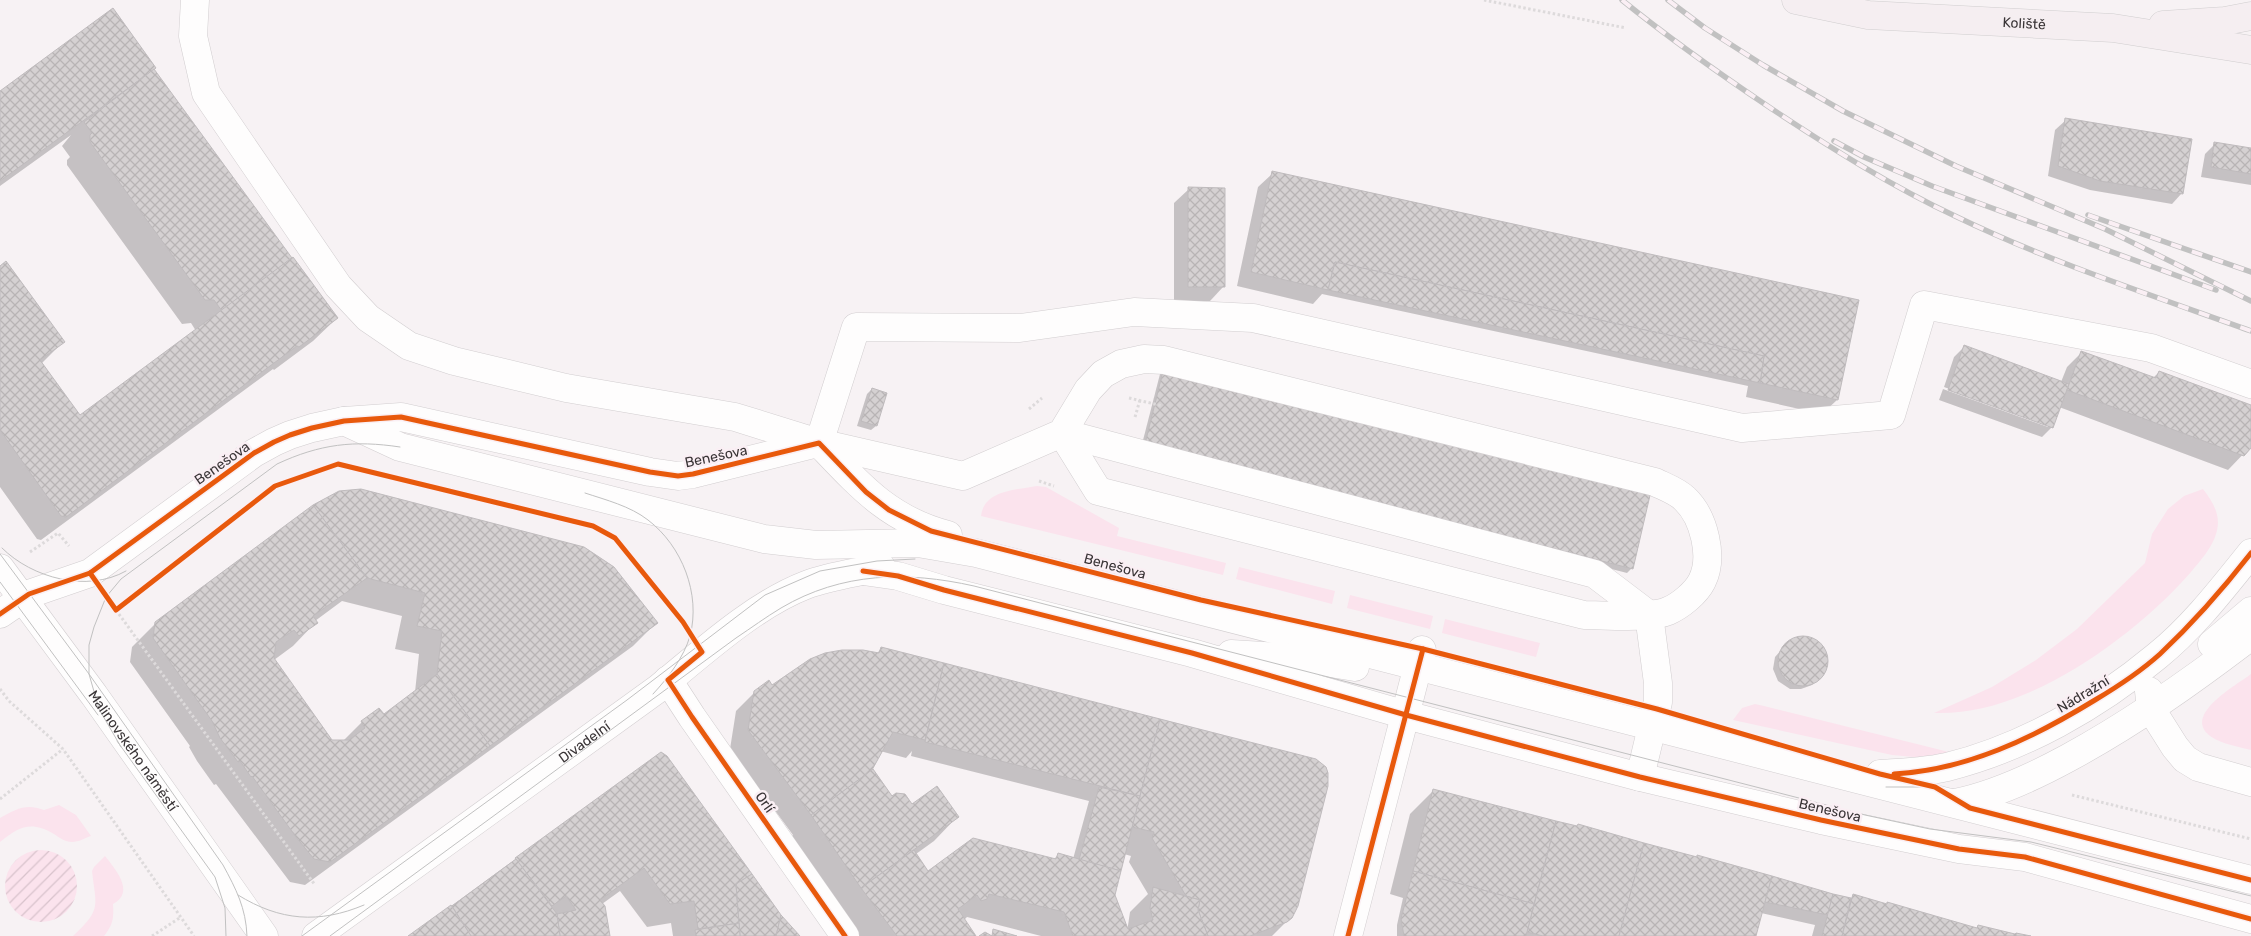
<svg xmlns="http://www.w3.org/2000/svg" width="2251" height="936" viewBox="0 0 2251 936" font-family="Rubik,sans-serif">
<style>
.grass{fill:#fbe3ed}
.garden{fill:url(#garden-furrows)}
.shadow{fill:#0003;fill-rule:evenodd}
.building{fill:url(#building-cross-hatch);stroke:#bfbbbd}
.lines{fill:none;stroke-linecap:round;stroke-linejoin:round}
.minor-casing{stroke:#d2ced0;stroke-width:29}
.major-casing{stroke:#d0cecf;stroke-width:29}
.path{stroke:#dddadb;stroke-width:3;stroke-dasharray:2.5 2.5;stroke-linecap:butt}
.minor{stroke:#fefdfd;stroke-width:28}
.major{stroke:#f5eef1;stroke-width:28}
.tram{stroke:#c1c1c1;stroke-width:1}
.rail-casing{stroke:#c1c1c1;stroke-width:5.5}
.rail{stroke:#faeff4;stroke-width:4;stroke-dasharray:11;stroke-linecap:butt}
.cycleway-casing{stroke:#faeff4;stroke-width:8}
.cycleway{stroke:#e8590c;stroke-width:5}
.labels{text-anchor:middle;stroke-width:5;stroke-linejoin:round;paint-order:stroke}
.street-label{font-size:14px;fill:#393436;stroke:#faeff4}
</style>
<defs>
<pattern id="garden-furrows" width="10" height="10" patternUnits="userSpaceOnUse" patternTransform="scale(1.25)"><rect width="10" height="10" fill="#fbe3ed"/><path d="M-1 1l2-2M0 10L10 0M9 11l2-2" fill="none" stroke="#d8c3cc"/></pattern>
<pattern id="building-cross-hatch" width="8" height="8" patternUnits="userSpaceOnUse" patternTransform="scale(1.25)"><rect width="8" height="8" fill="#d5d1d2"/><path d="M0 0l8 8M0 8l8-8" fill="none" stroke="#b8b4b5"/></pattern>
</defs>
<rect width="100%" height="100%" fill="#f7f2f4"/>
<g class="grass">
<path d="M1037,486L1046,487L1119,528L1117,536L1226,563L1223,575L981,516C984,490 1016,490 1037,486Z"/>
<path d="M2203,489C2213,502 2222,516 2216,534C2212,548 2200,561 2191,572C2148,621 2083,671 2023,695C1994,707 1965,714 1934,713L1992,687L2036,660L2077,629L2145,563L2152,534L2168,509L2184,496Z"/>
<path d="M1239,567L1335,591L1332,604L1236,579Z"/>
<path d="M1350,595L1433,616L1430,629L1347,608Z"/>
<path d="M1445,619L1540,643L1536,657L1442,633Z"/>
<path d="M2251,674V750C2240,747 2227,745 2217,740C2175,719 2234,687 2251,674Z"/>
<path d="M1755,704L1764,706L1953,753L1925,758L1892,755L1733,720L1742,708Z"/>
<path d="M59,805L76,815L91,836C85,838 79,842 72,842C65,842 60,838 54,834C31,821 20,826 0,842V818C16,809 26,803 44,810Z"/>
<path d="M105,856C115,869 136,892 113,904C114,918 113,925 104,936H73C102,909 96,907 92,871L94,867Z"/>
</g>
<circle class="garden" cx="41" cy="886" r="36"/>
<g class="shadow">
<path d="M153,70L291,260L337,318L313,341L274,370L273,369L41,540L37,539L0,487V267L63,342L41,364L79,417L196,331L191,323L182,324L67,165V160L70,157L62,146L71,135L0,186V92Z"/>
<path d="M2066,120L2182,193L2172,204L2090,190L2048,176L2055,130Z"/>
<path d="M2215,144L2251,149V185L2201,177L2205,154Z"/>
<path d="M1273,173L1858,301L1837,400L1822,414L1746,397L1748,386L1322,294L1313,304L1237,286L1258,187Z"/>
<path d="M1189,189L1224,286L1210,301H1174V203Z"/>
<path d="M1964,347L2061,382L2067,367L2082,352L2153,378L2159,372L2251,406V446L2228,470L2059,407L2052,427L2042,437L1939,400L1943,389L2048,427V425L1944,387L1954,357Z"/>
<path d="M1165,369L1632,568L1627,573L1141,448L1160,374Z"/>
<path d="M872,389L876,426L871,430L857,426L867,394Z"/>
<path d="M307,511L656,623L633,646L305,885L290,882L216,784L214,785L197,761L189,747L190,746L130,662L132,647L156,623ZM342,601L402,616L395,649L419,654L415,692L384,716L362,722L343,741H332L274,660L293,646L316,622L315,621Z"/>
<path d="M1800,637L1812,638L1822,646L1826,656L1825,671L1812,685L1801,689H1790L1778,681L1773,669L1775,657L1788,642Z"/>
<path d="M881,649L941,667L944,664L1315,760L1291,917L1272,936H1041L967,917L964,920L975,936H857L788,840L793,835L730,749L736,711L755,692L876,654ZM880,751L906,758L912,751L911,756L1089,801L1073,859L1059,854L1053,860L928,872L916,854L934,841L957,817L912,806L892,798L868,774ZM1124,854L1131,856L1129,862L1148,894L1130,912L1127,932L1114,895Z"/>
<path d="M661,753L779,915L799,936H673L671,923L647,927L620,891L602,904L609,936H410Z"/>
<path d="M1434,790L1696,858L1697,856L1850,899L1853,896L1886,905L1887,903L1976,929L1978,926L2015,936H2025H1812L1815,925L1761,913L1755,936H1397V925L1403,898L1390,894L1410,814Z"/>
</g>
<g class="building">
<path d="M113,8L156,68L0,181V91Z"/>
<path d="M154,69L292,258L222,311L214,300H205L90,142V135L92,133L84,122Z"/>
<path d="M2065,118L2192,139L2183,194L2100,181L2058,166Z"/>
<path d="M2214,142L2251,148V174L2211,167Z"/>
<path d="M1272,171L1859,300L1838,400L1760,383L1764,356L1335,262L1328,290L1251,272Z"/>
<path d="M1188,187L1225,188V287H1188Z"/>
<path d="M293,257L338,318L299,347L297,346L66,517L61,516L0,430V266L6,261L65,342L40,360L80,415Z"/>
<path d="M1335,262L1764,356L1760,383L1328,290Z"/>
<path d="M1964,345L2069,384L2053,428L1948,390Z"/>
<path d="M2081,351L2156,378L2159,371L2251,405V448L2244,456L2067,390Z"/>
<path d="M1164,367L1651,491L1633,569L1145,444Z"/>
<path d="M872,388L887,393L877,426L861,421Z"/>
<path d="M361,489L584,547L614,567L658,623L490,746L437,674L442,631L417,626L425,593L367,578L313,505L339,491Z"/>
<path d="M313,505L367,578L313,616L318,623L299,636L294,630L276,642L274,658L332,740H349L365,728L361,721L379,708L384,714L437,674L490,746L330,862L314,859L296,837L252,776L251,777L240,761L238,762L220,738L212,721L153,638L155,622Z"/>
<circle cx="1803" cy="661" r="25"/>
<path d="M881,647L944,663L925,740L893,732L872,770L811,815L748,730L754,691L769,680L772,685L810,659L825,653L842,650H863L879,653Z"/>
<path d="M944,663L1160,719L1140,796L925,742Z"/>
<path d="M1160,719L1316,759L1326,767L1328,773V786L1298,906L1292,918L1287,922L1250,936H1208L1198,910L1200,900L1186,896L1152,838L1154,832L1132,827Z"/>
<path d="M661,752L667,756L752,874L736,884L739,923L698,929L694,901L670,904L644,868L600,900L605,906L610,936H560L557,914L576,910L566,896L552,906L515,858Z"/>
<path d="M873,769L892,796L896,793L905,794L912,804L937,786L959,817L861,888L811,815Z"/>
<path d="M1099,787L1140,796L1121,871L1079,860Z"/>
<path d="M1433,789L1556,821L1534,904L1413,871Z"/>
<path d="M1556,821L1577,826L1578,824L1644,843L1619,936H1543L1527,932Z"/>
<path d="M973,838L1056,859L1058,853L1121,871L1115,895L1128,929L1153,920L1150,908L1153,887L1200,900L1198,910L1208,936H1073L1064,912L989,894L987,899L981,901L977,895L958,909L976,936H897L861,888L914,850L928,871Z"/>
<path d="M1644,843L1697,857V855L1772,876L1756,936H1619Z"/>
<path d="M516,859L557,914L560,936H471L452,906Z"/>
<path d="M1413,871L1534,904L1526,936H1404L1401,919Z"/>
<path d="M752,874L781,915L776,936H740L736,884Z"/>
<path d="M1772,876L1833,894L1828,915L1765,902Z"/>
<path d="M1833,894L1851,898L1842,936H1822Z"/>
<path d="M1853,894L1887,904V902L1977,928L1978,925L2015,934L2016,933L2031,936H1842Z"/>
<path d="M451,905L471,936H408Z"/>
<path d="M781,915L791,926L800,936H776Z"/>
<path d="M739,923L740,936H696L695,930Z"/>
<path d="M993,929L1017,936H979L985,932L992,936Z"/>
</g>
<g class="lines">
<defs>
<g id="minor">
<path d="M195,0L193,36L206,93L338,286L368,318L409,346L454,361L566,388L735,417L819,443L963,476L1062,433L1088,390L1103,374L1121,364L1144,359L1164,360L1655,482C1665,487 1677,491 1685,499C1704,517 1714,557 1702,581C1696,593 1680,606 1668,611C1649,619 1605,615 1584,615L1098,491L1062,433"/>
<path d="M344,421L400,447L764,539L816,545L918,543L976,553L2251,880"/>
<path d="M1062,433L1595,574L1649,615L1658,683V702L1640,777"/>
<path d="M819,443L856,327L1020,328L1134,312L1253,318L1742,428L1891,415L1924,305L2151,348L2251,384"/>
<path d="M819,443C859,485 889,520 948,535"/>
<path id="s1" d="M0,568L94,695L264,936"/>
<path d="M863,571L898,576L944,590L1192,653L1406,715L1640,777L1821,820L1959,849L2025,857L2251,919"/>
<path d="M0,614L29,594L90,573L254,453L274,442L290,435L312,428L344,421L401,417L650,472L678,476L693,474L818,443"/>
<path d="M2212,644L2251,611"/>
<path d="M1231,654L1299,658L1355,667"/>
<path d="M668,680L692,717L845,936"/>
<path d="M2149,691L2151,709L2175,747L2185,759L2198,767L2251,782"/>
<path d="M1880,774C1902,773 1925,772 1947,767C2023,748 2097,706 2157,656C2193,627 2222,589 2251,553"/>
<path d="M1955,803C1995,795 2033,777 2068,758C2133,723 2192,681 2251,636"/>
<path id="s2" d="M316,936L659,688C702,653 754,605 806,585C830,576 856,573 881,567"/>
<path d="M1348,936L1422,650"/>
</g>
<g id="major">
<path id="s3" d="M1796,0L1868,15L2113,28L2251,50"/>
<path d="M2163,25L2225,21L2251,16"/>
</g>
</defs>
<use href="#minor" class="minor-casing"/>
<use href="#major" class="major-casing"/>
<g class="path">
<path d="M1484,0L1626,28"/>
<path d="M1129,398L1163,406"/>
<path d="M1029,409L1042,398"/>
<path d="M1135,417L1140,400"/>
<path d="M1039,481L1054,486"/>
<path d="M614,537L683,622"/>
<path d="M30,552L58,533L69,546"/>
<path d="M108,599L116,610L275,486L338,464L369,472"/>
<path d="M116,610L315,885"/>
<path d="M0,689L9,701L63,749L194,936"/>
<path d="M2072,795L2251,839"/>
<path d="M0,799L63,749"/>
<path d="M152,936L181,917"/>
</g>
<use href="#minor" class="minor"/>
<use href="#major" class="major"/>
<g class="tram">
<path d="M585,493C606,500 630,506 648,520C682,546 701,594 690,636C684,657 668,678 653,694"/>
<path d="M2,548C32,578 87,593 126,571"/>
<path d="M0,554L89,674L223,865C236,889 246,908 247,936"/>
<path d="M0,582L98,715"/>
<path d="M117,741L215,877L225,908L226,936"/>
<path d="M121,747L99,709L89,674V645L94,627L106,597L121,579L277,464C320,444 354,440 400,447"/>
<path d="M1886,787H1935"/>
<path d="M238,895C280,921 319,924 364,905"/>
<path d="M302,936L627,700L765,595L820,571L877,561L915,559"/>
<path d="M330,936L736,638C751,628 766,617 781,608C842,572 907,571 974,586L1865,815L1930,829L2031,842L2251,896"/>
</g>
<defs>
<g id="rail">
<path d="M1622,0C1670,39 1720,74 1772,109C1831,148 1891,186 1955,216C2050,262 2151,295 2251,331"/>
<path d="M1668,0L1705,28L1763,65L1843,111L1956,166L2105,229L2251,301"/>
<path d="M1834,141L1864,157L1932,186L2216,290"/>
<path d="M2088,215L2251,272"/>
</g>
</defs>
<use href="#rail" class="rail-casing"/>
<use href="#rail" class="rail"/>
<defs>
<g id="cycleway">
<path d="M863,571L898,576L944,590L1192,653L1406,715L1640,777L1821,820L1959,849L2025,857L2251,919"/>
<path d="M90,573L116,610L275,486L338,464L593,526L615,538L683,622L702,652L668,680L692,717L845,936"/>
<path d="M0,614L29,594L90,573L254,453L274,442L290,435L312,428L344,421L401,417L650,472L678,476L693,474L819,443L866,492L889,510L931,531L1201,600L1423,649L1657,709L1880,774L1935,787L1970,808L2251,880"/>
<path d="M1894,774C1967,770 2033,738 2095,700C2117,687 2140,672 2160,654C2193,623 2223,589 2251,553"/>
<path d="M1348,936L1423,649"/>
</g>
</defs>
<use href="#cycleway" class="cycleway-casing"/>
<use href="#cycleway" class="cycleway"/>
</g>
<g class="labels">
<g class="street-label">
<text dy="5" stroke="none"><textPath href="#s3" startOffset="230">Koliště</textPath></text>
<text transform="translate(716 456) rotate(-12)" y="5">Benešova</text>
<text transform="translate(222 463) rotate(-35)" y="5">Benešova</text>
<text transform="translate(1115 566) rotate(15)" y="5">Benešova</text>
<text transform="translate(2083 694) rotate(-31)" y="5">Nádražní</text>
<text dy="5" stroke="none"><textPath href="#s2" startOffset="331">Divadelní</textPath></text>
<text dy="5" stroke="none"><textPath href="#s1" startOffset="226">Malinovského náměstí</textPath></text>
<text transform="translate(765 802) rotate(55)" y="5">Orlí</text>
<text transform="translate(1830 810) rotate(13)" y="5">Benešova</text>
</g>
</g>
</svg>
